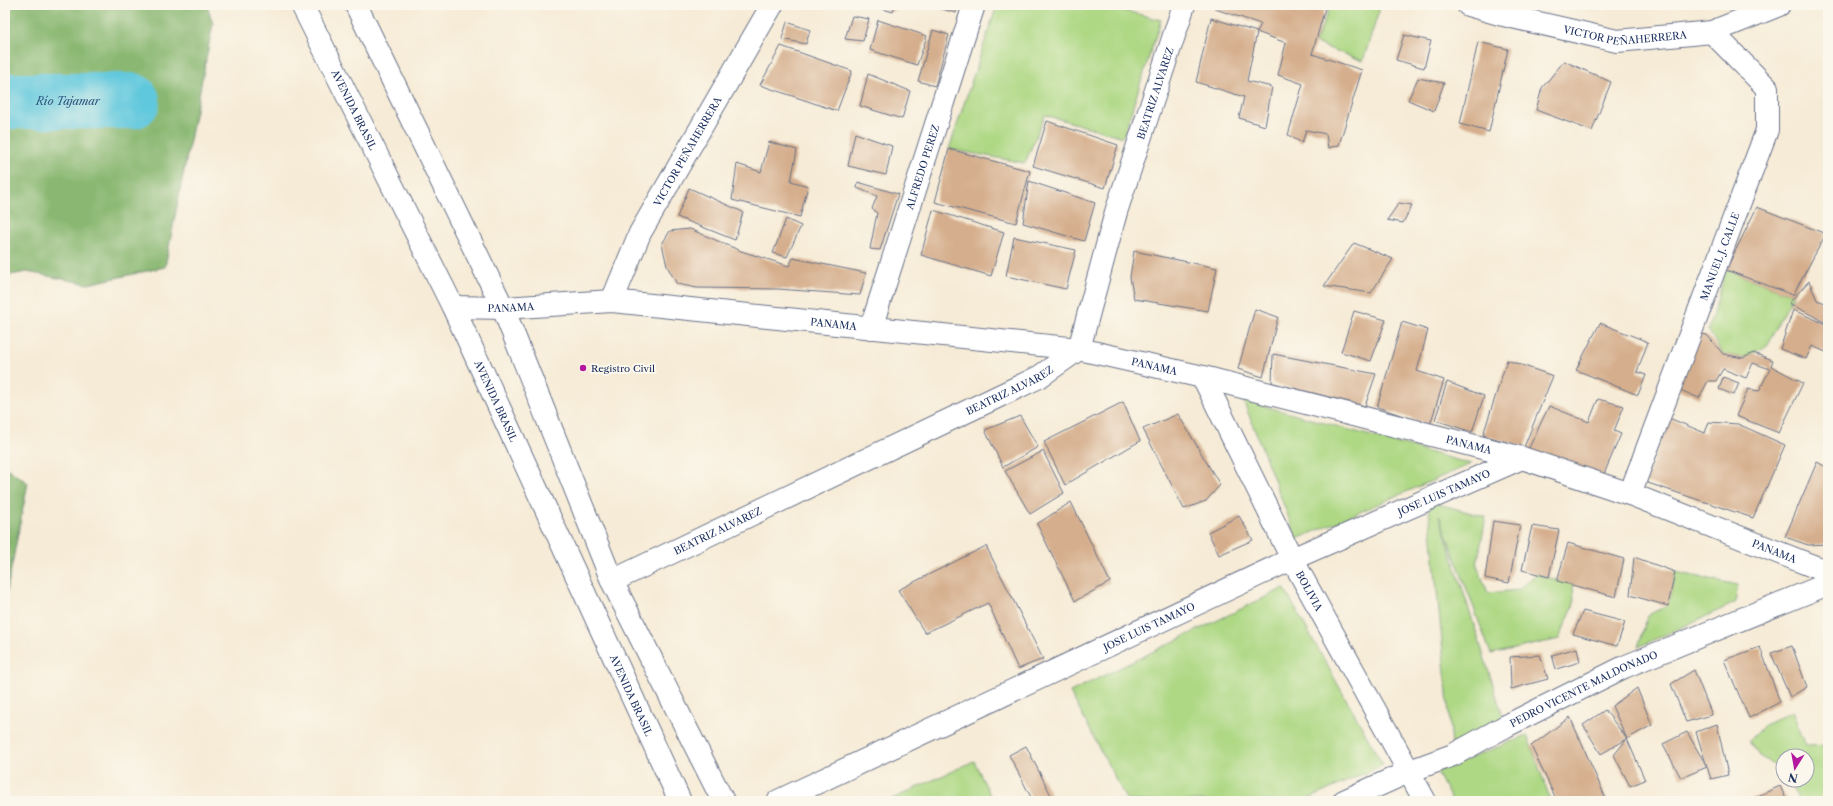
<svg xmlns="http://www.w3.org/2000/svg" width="1833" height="806" viewBox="0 0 1833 806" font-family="'Libre Caslon Text',serif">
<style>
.green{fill:#aed884;stroke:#648471}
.forest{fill:#8ab872;stroke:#527468}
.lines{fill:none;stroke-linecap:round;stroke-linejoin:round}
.river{stroke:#60c8dd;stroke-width:56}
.building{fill:#d5af8d}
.minor-casing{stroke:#687188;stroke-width:24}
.tertiary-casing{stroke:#687188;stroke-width:24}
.minor{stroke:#fff;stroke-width:22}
.tertiary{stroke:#fff;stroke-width:22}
.poi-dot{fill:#b5179e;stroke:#fbf7ec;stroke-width:1.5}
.labels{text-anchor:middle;stroke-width:4;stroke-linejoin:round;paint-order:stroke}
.street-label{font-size:10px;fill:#1b2f5e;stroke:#fbf7ec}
.poi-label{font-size:10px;fill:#1b2f5e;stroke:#fbf7ec;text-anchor:start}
.water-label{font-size:11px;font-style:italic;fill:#2c557e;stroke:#fbf7ec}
</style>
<rect width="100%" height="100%" fill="#fbf7ec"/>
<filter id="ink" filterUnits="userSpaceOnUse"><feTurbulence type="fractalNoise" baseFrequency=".025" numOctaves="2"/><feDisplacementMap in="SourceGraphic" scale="8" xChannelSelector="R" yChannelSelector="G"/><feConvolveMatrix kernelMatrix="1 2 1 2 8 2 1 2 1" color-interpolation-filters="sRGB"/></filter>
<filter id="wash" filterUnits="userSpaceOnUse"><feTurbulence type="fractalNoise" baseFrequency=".012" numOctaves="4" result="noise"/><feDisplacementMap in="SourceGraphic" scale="16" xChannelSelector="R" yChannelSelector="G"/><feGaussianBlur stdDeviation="0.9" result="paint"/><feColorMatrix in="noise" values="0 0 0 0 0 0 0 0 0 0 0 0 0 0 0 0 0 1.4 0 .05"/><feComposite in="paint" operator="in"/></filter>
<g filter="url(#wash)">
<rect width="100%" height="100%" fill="#f6ebd6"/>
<g class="green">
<path d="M997,5H1119L1118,9L1161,20L1123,137L1045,115L1025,163L949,149Z"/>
<path d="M1331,5H1372L1380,8L1363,61L1315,43Z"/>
<path d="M1726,270L1793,295L1767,346L1743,358L1723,354L1708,330Z"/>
<path d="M1243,400L1471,464L1297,539Z"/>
<path d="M1435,503L1486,517L1477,565L1488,593L1518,590L1536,574L1573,585L1574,604L1559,639L1491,654L1439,515L1506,726L1453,755L1429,509Z"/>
<path d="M1675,572L1738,585L1735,603L1638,647L1648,615L1668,605Z"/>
<path d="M1284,588L1383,765L1304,801H1127L1070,692Z"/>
<path d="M1792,711L1806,746L1826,745L1828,747V801H1799L1788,780H1807V756H1783V770L1759,756L1749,741L1765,725Z"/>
<path d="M1527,735L1551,801H1452L1437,772Z"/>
<path d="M974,761L993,801H888Z"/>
</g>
<g class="forest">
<path d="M5,5H207L213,24L165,267L88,284L27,272L5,276Z"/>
<path d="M5,467L28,483L5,600Z"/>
</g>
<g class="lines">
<path class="river" id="s1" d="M5,101H132"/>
</g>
<g id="blocks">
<g class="building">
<path d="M869,5H895L893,12Z"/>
<path d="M928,5H958L956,13Z"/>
<path d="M1217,5H1326L1312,54L1362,70L1339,145L1328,148L1326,134L1306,130L1302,143L1288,135L1303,84L1278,75L1286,43L1257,32L1261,24L1215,9Z"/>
<path d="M1577,5H1595L1593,10Z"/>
<path d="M852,16L869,19L863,41L845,39Z"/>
<path d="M1211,18L1257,32L1247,81L1272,87L1265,126L1239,118L1244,97L1196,82Z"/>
<path d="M878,20L927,36L917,65L870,50Z"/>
<path d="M787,22L810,30L806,44L782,39Z"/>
<path d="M933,30L949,35L935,86L918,81Z"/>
<path d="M1404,35L1431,41L1424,68L1396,60Z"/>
<path d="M1478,42L1508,49L1489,132L1460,124Z"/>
<path d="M781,46L852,71L837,111L760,85Z"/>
<path d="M1564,61L1611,82L1592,131L1536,110L1542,88Z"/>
<path d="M868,74L910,91L902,119L860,106Z"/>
<path d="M1418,78L1444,83L1434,111L1408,100Z"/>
<path d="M1047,121L1118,145L1105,188L1033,166Z"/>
<path d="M855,133L892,146L886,175L848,166Z"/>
<path d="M769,142L797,150L791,181L808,186L800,217L732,200L737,164L761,172Z"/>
<path d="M949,149L1030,171L1016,223L935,202Z"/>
<path d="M1029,181L1095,203L1084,241L1023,223Z"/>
<path d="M858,182L898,194L880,250L870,249L877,213L872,209L877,196L857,188Z"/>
<path d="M689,188L743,212L735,240L677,217Z"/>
<path d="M1399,203L1412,205L1403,223L1387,220Z"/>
<path d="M1757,207L1826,234L1793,295L1726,270Z"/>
<path d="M933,210L1004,232L991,276L921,255Z"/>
<path d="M786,219L801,226L787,257L773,253Z"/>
<path d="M690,229L741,251L789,266L793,258L866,273L860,295L778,289L697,288L677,284L667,266L662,244L670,231Z"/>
<path d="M1014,237L1076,250L1066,289L1006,276Z"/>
<path d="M1354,243L1393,259L1371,293L1324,286Z"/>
<path d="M1134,251L1217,268L1208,311L1134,299L1130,277Z"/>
<path d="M1809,281L1817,300L1828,304V324L1789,303Z"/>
<path d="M1255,309L1278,317L1263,377L1238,369Z"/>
<path d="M1793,310L1828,325V353L1812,346L1806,359L1780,349Z"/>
<path d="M1354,311L1386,320L1371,361L1341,352Z"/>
<path d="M1402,322L1428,330L1417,371L1444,380L1430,425L1377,407Z"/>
<path d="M1600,323L1648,342L1637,372L1646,375L1638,395L1576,370Z"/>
<path d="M1694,333L1707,335L1723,354L1743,358L1753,353L1773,360L1771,366L1803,383L1779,433L1736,416L1748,389L1759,391L1770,369L1753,363L1746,378L1723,369L1716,381H1708L1699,398L1673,387Z"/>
<path d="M1273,354L1376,374L1365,406L1272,383Z"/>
<path d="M1507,360L1553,376L1524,447L1483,435Z"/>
<path d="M1723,377L1739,383L1734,395L1719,389Z"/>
<path d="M1447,382L1484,396L1472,432L1435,420Z"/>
<path d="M1598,399L1624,406L1614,431L1621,434L1601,481L1527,452L1549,406L1589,422Z"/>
<path d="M1123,402L1140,441L1065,485L1044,442Z"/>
<path d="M1178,414L1220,485L1206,501L1184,509L1143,429Z"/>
<path d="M1020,416L1038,447L1003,467L985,430Z"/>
<path d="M1669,418L1705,433L1709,422L1738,424L1785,445L1753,518L1645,482Z"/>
<path d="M1043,451L1064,493L1030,514L1005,471Z"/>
<path d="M1817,462L1828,468V544L1808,545L1785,537Z"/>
<path d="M1071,502L1110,582L1075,601L1037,524Z"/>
<path d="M1239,516L1253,540L1219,555L1208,532Z"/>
<path d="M1493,521L1520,525L1509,583L1485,578Z"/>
<path d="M1532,526L1559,530L1549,577L1522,570Z"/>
<path d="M1568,543L1624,559L1616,597L1557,581Z"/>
<path d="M986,546L1043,659L1018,669L988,603L925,633L898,590Z"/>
<path d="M1634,557L1675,572L1668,606L1630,595Z"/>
<path d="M1583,611L1625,622L1617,646L1573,634Z"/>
<path d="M1792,646L1807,687L1790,697L1771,653Z"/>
<path d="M1760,647L1780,702L1749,718L1724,660Z"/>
<path d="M1577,648L1580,662L1556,669L1552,655Z"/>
<path d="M1540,655L1548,679L1511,689L1510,657Z"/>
<path d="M1694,670L1712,715L1686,722L1671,684Z"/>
<path d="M1637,688L1652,725L1627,739L1601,754L1583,725L1605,710L1627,739L1612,706Z"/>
<path d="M1570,717L1607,801H1557L1531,746Z"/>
<path d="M1717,724L1728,775L1711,779L1696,732Z"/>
<path d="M1687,732L1707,767L1681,778L1663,744Z"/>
<path d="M1627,739L1645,780L1630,786L1614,755Z"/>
<path d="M1026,746L1054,801H1033L1009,755Z"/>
<path d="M1780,786L1787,801H1747Z"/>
</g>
</g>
</g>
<g filter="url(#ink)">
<use href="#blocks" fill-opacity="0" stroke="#687188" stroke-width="1"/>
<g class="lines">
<defs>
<g id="minor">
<path id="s2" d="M1468,5L1499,14L1617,41L1712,32L1779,5"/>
<path id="s3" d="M612,301L640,233L772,5"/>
<path id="s4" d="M453,307L503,308L612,301L1079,349L1203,377L1522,458L1630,494L1828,572"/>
<path id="s5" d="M871,328L974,5"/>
<path id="s6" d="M1203,377L1292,559L1425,801"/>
<path id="s7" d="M1630,494L1767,130V88L1712,32"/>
<path id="s8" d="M612,581L1039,377L1079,349L1116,212L1184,5"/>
<path id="s9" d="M778,801L1292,559L1522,458"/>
<path id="s10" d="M1344,801L1410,771L1453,755L1506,726L1624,667L1828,584"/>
</g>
<g id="tertiary">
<path id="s11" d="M302,5L453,307L680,801"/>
<path d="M356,5L503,308L612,581L723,801"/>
</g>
</defs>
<use href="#minor" class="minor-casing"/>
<use href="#tertiary" class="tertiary-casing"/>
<use href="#minor" class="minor"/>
<use href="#tertiary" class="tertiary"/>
</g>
</g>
<circle class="poi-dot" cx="583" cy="368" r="4"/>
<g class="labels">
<g class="street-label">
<text dy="4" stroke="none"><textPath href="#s2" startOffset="161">VICTOR PEÑAHERRERA</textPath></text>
<text dy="4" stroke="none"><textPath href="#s8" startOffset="789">BEATRIZ ALVAREZ</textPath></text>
<text dy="4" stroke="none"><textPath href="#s11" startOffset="117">AVENIDA BRASIL</textPath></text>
<text dy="4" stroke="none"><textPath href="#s3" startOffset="168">VICTOR PEÑAHERRERA</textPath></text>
<text dy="4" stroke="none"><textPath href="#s5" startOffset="169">ALFREDO PEREZ</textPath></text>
<text dy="4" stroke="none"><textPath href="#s7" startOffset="254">MANUEL J. CALLE</textPath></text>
<text dy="4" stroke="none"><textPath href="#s4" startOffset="58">PANAMA</textPath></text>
<text dy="4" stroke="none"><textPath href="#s4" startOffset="382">PANAMA</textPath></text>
<text dy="4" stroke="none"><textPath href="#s4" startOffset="706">PANAMA</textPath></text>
<text dy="4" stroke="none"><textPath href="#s8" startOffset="441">BEATRIZ ALVAREZ</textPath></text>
<text dy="4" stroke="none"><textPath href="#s11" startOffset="441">AVENIDA BRASIL</textPath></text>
<text dy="4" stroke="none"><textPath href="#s4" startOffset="1030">PANAMA</textPath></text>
<text dy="4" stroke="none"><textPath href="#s9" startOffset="734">JOSE LUIS TAMAYO</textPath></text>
<text dy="4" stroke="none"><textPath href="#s8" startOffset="117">BEATRIZ ALVAREZ</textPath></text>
<text dy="4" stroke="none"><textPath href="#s4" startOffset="1354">PANAMA</textPath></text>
<text dy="4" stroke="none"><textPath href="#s6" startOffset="239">BOLIVIA</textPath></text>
<text dy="4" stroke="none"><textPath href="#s9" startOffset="410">JOSE LUIS TAMAYO</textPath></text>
<text dy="4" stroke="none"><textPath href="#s10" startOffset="265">PEDRO VICENTE MALDONADO</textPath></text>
<text dy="4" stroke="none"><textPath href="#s11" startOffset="765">AVENIDA BRASIL</textPath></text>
</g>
<g class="poi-label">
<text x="591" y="372">Registro Civil</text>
</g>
<g class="water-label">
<text dy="4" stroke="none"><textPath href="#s1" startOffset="63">Río Tajamar</textPath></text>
</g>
</g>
<rect width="1833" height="806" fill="none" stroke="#fbf7ec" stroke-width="20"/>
<g transform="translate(1795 768) rotate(191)"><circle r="19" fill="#fbf7ec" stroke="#a1a7b3"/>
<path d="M0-3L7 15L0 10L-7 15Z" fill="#b5179e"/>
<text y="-6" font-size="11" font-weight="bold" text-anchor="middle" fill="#1b2f5e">N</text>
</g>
</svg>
